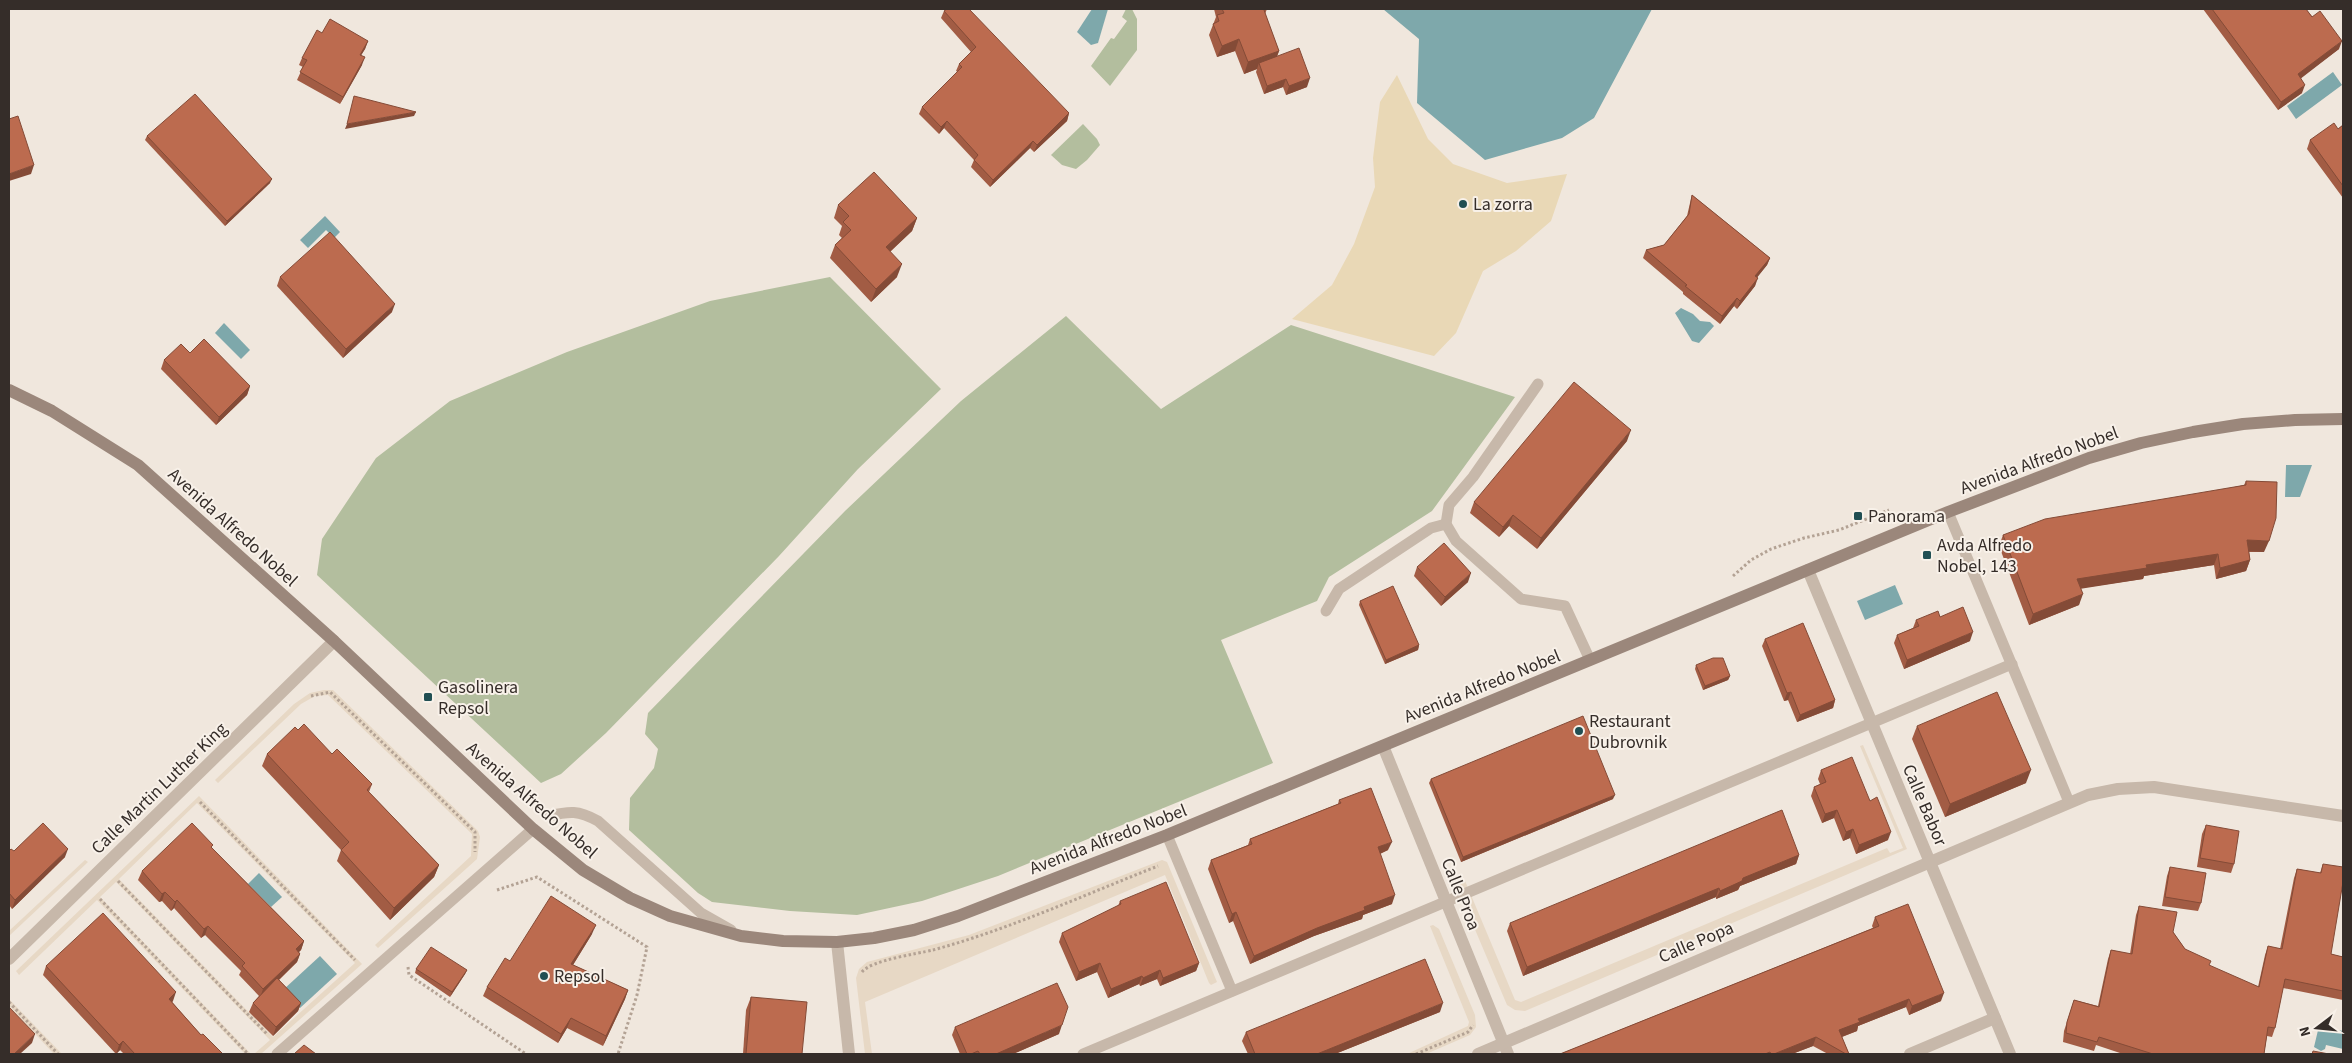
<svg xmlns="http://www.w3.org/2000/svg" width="2352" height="1063" viewBox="0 0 2352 1063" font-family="'Source Sans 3',sans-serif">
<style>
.green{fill:#b3be9e}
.sand{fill:#e9d8b6}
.plaza{fill:#e7d8c5;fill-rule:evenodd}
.water{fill:#7ea8ab}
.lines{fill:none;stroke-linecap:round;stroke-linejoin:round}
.path{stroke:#b3a294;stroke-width:3;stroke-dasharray:2.5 2.5;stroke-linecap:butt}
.lane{stroke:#c7b8aa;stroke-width:11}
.street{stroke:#c7b8aa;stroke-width:12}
.secondary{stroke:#9b877b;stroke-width:12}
.wall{fill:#a25c44}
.shaded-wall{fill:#844b37}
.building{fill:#bc6b4f;stroke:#844b37}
.poi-dot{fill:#214f53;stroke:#f8f1e9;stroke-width:2}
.labels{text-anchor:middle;stroke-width:4;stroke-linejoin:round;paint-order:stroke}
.poi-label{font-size:18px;fill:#352d29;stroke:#f8f1e9;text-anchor:start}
.street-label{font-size:18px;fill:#352d29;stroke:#f8f1e9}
</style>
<rect width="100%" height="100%" fill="#f0e7dd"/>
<g class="green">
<path d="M1126,9H1132L1137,19V50L1110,86L1091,66L1111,38L1114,39L1127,21L1122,17Z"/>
<path d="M1083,124L1097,139L1100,145L1087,160L1076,169L1062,165L1051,155Z"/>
<path d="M830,277L941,389L858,469L779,556L606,733L561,774L541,783L317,575L322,539L376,458L450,401L567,352L710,301Z"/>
<path d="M1066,316L1161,409L1291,325L1515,397L1432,511L1329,577L1317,601L1221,640L1273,763L998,876L922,901L857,915L790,911L712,902L698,893L629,830L630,798L654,768L658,749L645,734L648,713L845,511L961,401Z"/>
</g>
<path class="sand" d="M1397,75L1428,139L1453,164L1507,183L1567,174L1551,221L1516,251L1483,271L1456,333L1434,356L1292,319L1332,285L1354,244L1375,187L1373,158L1380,102Z"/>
<g class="plaza">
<path d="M324,690H333L478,831L480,837L477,859L378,948L375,945L471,856L472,834L328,695L315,696L301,704L218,783L215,780L294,704L310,693Z"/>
<path d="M1863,745L1907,849L1525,1011L1515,1010L1507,1005L1454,880L1463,876L1515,1000L1521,1002L1887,848L1890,853L1903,848L1860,746Z"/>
<path d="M199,796L362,964L261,1054H254L270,1040L116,882L100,897L251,1054H245L97,900L19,975L16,971ZM197,803L355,963L273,1037L119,879Z"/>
<path d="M85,860L88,862L9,936V931Z"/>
<path d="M1162,860L1167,862L1217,982L1211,985L1209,983L1165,875L865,1002L872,1054H865L856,978L859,969L867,962L969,935Z"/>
<path d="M1433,925L1439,929L1475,1015L1476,1027L1470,1035L1426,1054H1407L1468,1026L1469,1022L1430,926Z"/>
<path d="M9,999L62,1054H54L9,1006Z"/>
</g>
<g class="water">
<path d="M1092,9H1108L1098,43L1091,45L1077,32Z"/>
<path d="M1383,9H1652L1594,118L1562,138L1485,160L1417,103L1419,39Z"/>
<path d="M2333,72L2342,85L2296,119L2287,106Z"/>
<path d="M325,216L340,232L334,238L326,230L308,248L300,240Z"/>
<path d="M1681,308L1693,314L1700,321L1710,322L1714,326L1699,343L1692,341L1675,313Z"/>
<path d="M224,323L250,350L241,359L215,333Z"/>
<path d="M2286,465H2312L2300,497H2285Z"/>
<path d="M1895,585L1903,604L1865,620L1857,601Z"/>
<path d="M259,873L282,897L271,907L248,884Z"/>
<path d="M320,956L337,974L300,1008L283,990Z"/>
<path d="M2319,1026L2343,1031V1049L2326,1045L2325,1049L2321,1051L2314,1047Z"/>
</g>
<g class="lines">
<g class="path">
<path d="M1733,576L1751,560L1771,549L1804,538L1839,530L1889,510"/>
<path d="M311,696L330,692L475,832V852"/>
<path d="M200,802L355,960"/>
<path d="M118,881L267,1034"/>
<path d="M497,890L537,877L647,947L637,995L618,1054"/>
<path d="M100,899L248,1054"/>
<path d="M408,967L409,975L526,1054"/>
<path d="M862,972C871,960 917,954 933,950C1010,929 1084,895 1158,866"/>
<path d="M9,1002L58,1054"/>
<path d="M1416,1054L1468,1032L1473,1025"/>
</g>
<g class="lane">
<path d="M1538,384L1473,477L1449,505L1446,524L1456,541L1521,599L1565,606L1590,660"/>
<path d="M1948,512L2069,802"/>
<path d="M1326,611L1339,589L1431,528L1446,524"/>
<path d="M548,816C570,811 578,810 598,821L701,913L731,930"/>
<path d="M1167,835L1232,991"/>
<path d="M277,1054L533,829"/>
<path d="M1083,1054L2012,664"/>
</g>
<g class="street">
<path d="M1808,570L2010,1054"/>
<path d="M1383,746L1508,1054"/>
<path d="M837,942L849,1054"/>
<path d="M9,959L334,641"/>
<path d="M1478,1054L2088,795L2118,789L2154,787L2343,816"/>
<path d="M1910,1054L1995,1018"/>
</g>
<path class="secondary" d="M9,390L52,411L138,465L334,641L533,829L583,870L630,898L670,916L741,936L783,941L837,942L874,938L914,930L958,916L1167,835L1948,512L2089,458L2141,443L2193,432L2243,424L2295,420L2343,419"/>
</g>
<g class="wall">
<path d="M1214,9H1267L1265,14L1279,51L1277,57L1307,87L1286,95L1283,87L1264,94L1256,72L1257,69L1244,74L1235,51L1217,57L1209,35L1216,17Z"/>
<path d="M2203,9H2306L2339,49L2300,78L2302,93L2278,110Z"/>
<path d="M944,11L1069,113L1067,121L1034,152L1030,148L990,187L971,167L974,160L944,128L939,134L919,114L922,107L958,72L956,71L959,64L971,52L941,18Z"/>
<path d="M322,33L368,41L365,49L361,55L362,65L340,104L297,80L303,67L299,65L302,58Z"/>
<path d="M2343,125V198L2307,149L2310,140L2338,129Z"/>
<path d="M147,136L270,183L225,226L145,140Z"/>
<path d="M1692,195L1770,258L1767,265L1757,277L1755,286L1737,309L1734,306L1720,324L1683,294V292L1643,258L1646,250L1664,245L1687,216L1690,203Z"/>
<path d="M838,205L917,218L912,231L890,252L897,277L871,302L830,258L835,245L842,238L839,235L842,226L834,218Z"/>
<path d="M280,277L392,312L343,358L277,286Z"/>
<path d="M190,353L250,386L247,395L216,425L161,369L164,360Z"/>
<path d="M1627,441L1537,549L1509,526L1499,537L1470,513L1474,502Z"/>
<path d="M2246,481L2264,552H2249L2250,560L2246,571L2216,579L2214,565L2144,576L2143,579L2081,588L2079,605L2029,625L1999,546L2003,535L2244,485Z"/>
<path d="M1417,567L1468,582L1441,606L1414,576Z"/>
<path d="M1360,601L1419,645L1418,650L1385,664L1359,605Z"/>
<path d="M1940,617L1970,641L1904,669L1894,643L1897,635L1913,628L1916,620Z"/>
<path d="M1765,639L1835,700L1833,708L1797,722L1788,700L1784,701L1762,646Z"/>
<path d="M1696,665L1730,676L1728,680L1703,690L1695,669Z"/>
<path d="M1917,726L2026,783L1945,817L1912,739Z"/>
<path d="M267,754H332L372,784L369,792L439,865L434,877L390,920L337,861L341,850L262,766Z"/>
<path d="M1821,770L1870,801L1888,840L1856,854L1850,838L1843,841L1834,818L1822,823L1811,796L1814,787L1820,784L1818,779Z"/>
<path d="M1431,779L1613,799L1461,862L1429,783Z"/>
<path d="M1339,800L1388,850L1380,854L1392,904L1363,915L1362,919L1314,936L1250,964L1233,921L1229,923L1208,869L1211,860L1248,845L1250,839L1338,804Z"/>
<path d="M2206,825L2234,864L2231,873L2197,867L2202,834Z"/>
<path d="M212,848L304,941L301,950L299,952L300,954L297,962L279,980L301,1003L298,1011L273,1036L249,1012L253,1003L259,996L239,975L241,971L205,935L201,938L174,908L171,911L162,901L159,902L138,880L142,871Z"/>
<path d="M9,851H14L65,857L12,909L9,905Z"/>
<path d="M1799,855L1796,864L1740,886L1738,890L1716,899V897L1523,976L1507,931L1510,923Z"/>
<path d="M2323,864L2331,954L2343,957V1000L2283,988L2275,1028L2272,1037L2267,1036L2264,1054H2123L2096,1045L2094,1051L2063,1042L2064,1031L2074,1000L2098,1006L2108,959L2111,950L2130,954L2136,915L2139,906L2173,932L2185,949L2209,966L2258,987L2265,955L2268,946L2280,949L2294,878L2297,869L2320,873Z"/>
<path d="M2170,867L2201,903L2198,911L2162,906L2167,876Z"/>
<path d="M1120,901L1199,963L1196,971L1160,986L1157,979L1140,986L1139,984L1108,998L1097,972L1076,981L1059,942L1062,933L1118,906Z"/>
<path d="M1875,917L1941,1001L1909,1015L1906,1007L1858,1026L1857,1031L1842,1037L1849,1054H1828L1813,1046L1792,1054H1560L1873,928L1872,926Z"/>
<path d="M592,934L573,965L628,990L625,999L603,1046L567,1028L558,1043L483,996L487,987L510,961Z"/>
<path d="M46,966L173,1001L172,1002L201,1035L223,1054H124L120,1050L116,1054L43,975Z"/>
<path d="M416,969L467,970L465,974L450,997L415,973Z"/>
<path d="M751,997L802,1054H743L746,1010Z"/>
<path d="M1440,1012L1335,1054H1248L1242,1041L1246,1032Z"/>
<path d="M955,1027L1059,1034L1013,1054H960L952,1035Z"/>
</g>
<g class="shaded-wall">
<path d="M1239,39L1235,51L1217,57L1222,46Z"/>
<path d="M368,41L365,49L357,62L360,55Z"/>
<path d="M2342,41L2339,49L2295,83L2298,74Z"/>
<path d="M1279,51L1274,63H1259L1257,69L1244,74L1248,62Z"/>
<path d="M365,57L362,65L340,104L343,97Z"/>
<path d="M1310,78L1307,87L1286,95L1289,86Z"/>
<path d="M1286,79L1283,87L1264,94L1267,86Z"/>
<path d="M2305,85L2302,93L2278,110L2281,102Z"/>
<path d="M416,112L414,116L345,129L347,124Z"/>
<path d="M1069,113L1067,121L1034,152L1037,145Z"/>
<path d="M947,121L944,128L939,134L941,127Z"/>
<path d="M1033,141L1030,148L990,187L993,180Z"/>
<path d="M34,165L31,174L9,181V174Z"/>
<path d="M272,179L270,183L225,226L227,221Z"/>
<path d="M917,218L912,231L881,260L886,247Z"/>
<path d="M1770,258L1767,265L1752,284L1755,276Z"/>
<path d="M902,264L897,277L871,302L876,289Z"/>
<path d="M1758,278L1755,286L1737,309L1740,301Z"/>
<path d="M1737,298L1734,306L1720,324L1722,316Z"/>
<path d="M395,304L392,312L343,358L346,349Z"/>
<path d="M250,386L247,395L216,425L219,417Z"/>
<path d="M1631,430L1627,441L1537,549L1541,538Z"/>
<path d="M1513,515L1509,526L1499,537L1503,527Z"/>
<path d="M2247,540L2269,541L2264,552L2243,551Z"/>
<path d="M2218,554L2214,565L2144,576L2143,579L2073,590L2077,579L2146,565Z"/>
<path d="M2250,560L2246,571L2216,579L2220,568Z"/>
<path d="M1471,573L1468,582L1441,606L1445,597Z"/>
<path d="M2083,594L2079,605L2029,625L2033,614Z"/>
<path d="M1973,632L1970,641L1904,669L1907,660Z"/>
<path d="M1419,645L1418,650L1385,664L1386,660Z"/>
<path d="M1730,676L1728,680L1703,690L1705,686Z"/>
<path d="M1791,692L1788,700L1784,701L1787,693Z"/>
<path d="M1835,700L1833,708L1797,722L1800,715Z"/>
<path d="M2031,770L2026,783L1945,817L1950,804Z"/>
<path d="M1615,795L1613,799L1461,862L1463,857Z"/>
<path d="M1837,810L1834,818L1822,823L1825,814Z"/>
<path d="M1853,829L1850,838L1843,841L1846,832Z"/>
<path d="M1891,832L1888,840L1856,854L1859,845Z"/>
<path d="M1392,842L1388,850L1375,856L1378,847Z"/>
<path d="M68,849L65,857L12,909L15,900Z"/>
<path d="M1799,855L1796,864L1740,886L1738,890L1716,899L1720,891L1743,878Z"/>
<path d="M439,865L434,877L390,920L394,908Z"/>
<path d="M1719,888L1716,897L1523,976L1527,967Z"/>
<path d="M165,892L162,901L159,902L162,894Z"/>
<path d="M1395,895L1392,904L1363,915L1362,919L1314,936L1250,964L1254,956L1364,907Z"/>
<path d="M177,900L174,908L171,911L175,902Z"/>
<path d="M1236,912L1233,921L1229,923L1232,914Z"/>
<path d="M596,925L592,934L568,973L571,964Z"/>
<path d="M208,926L205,935L201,938L204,929Z"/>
<path d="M304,941L301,950L292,958L296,949Z"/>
<path d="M300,954L297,962L260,998L263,989Z"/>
<path d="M1100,963L1097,972L1076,981L1079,972Z"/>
<path d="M1199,963L1196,971L1160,986L1163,978Z"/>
<path d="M467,970L465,974L450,997L452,992Z"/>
<path d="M1160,970L1157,979L1140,986L1143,978Z"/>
<path d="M1142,976L1139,984L1108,998L1111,989Z"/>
<path d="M628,990L625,999L603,1046L606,1036Z"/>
<path d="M176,992L173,1001L166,1008L169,999Z"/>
<path d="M1944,993L1941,1001L1909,1015L1912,1006Z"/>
<path d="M1909,999L1906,1007L1858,1026L1857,1031L1836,1039L1839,1030L1858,1019Z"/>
<path d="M301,1003L298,1011L273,1036L276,1027Z"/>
<path d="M1443,1003L1440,1012L1335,1054H1317Z"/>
<path d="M571,1018L567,1028L558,1043L561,1034Z"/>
<path d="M1062,1025L1059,1034L1013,1054H996Z"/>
<path d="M35,1034L32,1043L20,1054H14Z"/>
<path d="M1816,1037L1813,1046L1792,1054H1774Z"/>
<path d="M123,1041L120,1050L116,1054L119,1045Z"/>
</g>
<g class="building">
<path d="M947,9H969L1069,113L1037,145L1033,141L993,180L974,160L978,155L947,121L941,127L922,107L962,67L959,64L976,47L944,11Z"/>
<path d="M1222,9H1265L1264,10L1279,51L1248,62L1239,39L1222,46L1213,24L1219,21L1217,15L1224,13Z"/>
<path d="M2212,9H2306L2312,17L2320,11L2342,41L2298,74L2305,85L2281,102Z"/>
<path d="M330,19L368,41L360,55L365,57L343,97L300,72L307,60L302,58L317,30L322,33Z"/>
<path d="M1299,48L1310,78L1289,86L1286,79L1267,86L1259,63Z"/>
<path d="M195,94L272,179L227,221L147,136Z"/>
<path d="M354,96L416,112L347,124Z"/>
<path d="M18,116L34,165L9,174V119Z"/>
<path d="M2334,123L2338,129L2343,125V186L2310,140Z"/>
<path d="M874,172L917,218L886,247L902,264L876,289L835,245L851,230L843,222L849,216L838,205Z"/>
<path d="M1692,195L1770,258L1755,276L1758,278L1740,301L1737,298L1722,316L1685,286L1687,285L1646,250L1664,245L1689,214Z"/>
<path d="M330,232L395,304L346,349L280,277Z"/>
<path d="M204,339L250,386L219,417L164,360L181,344L190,353Z"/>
<path d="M1574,382L1631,430L1541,538L1513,515L1503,527L1474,502Z"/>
<path d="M2246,481L2277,482L2276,518L2269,541L2247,540L2250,560L2220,568L2218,554L2146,565L2147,568L2077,579L2083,594L2033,614L2003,535L2045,519L2246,485Z"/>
<path d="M1444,543L1471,573L1445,597L1417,567Z"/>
<path d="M1393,586L1419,645L1386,660L1360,601Z"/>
<path d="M1963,607L1973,632L1907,660L1897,635L1919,626L1916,620L1938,611L1940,617Z"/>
<path d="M1803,623L1835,700L1800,715L1791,692L1787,693L1765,639Z"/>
<path d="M1713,658H1723L1730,676L1705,686L1696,665Z"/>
<path d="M1997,692L2031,770L1950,804L1917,726Z"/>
<path d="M1583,716L1615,795L1463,857L1431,779Z"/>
<path d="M304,724L332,754L337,749L372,784L367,790L439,865L394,908L341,850L349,842L267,754L295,727L298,730Z"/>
<path d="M1852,757L1870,801L1877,797L1891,832L1859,845L1853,829L1846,832L1837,810L1825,814L1814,787L1826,782L1821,770Z"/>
<path d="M1371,788L1392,842L1378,847L1395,895L1364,907L1365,910L1317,928L1254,956L1236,912L1232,914L1211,860L1252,844L1250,839L1341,803L1339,800Z"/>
<path d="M1782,810L1799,855L1743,878L1742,881L1720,891L1719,888L1527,967L1510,923Z"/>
<path d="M43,823L68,849L15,900L9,893V851L11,849L14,851Z"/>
<path d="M192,823L213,845L211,847L304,941L296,949L300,954L263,989L242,966L245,963L208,926L204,929L177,900L175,902L165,892L162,894L142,871Z"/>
<path d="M2206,825L2239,831L2234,864L2200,858Z"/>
<path d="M2323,864L2343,867V882L2331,954L2343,957V991L2285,979L2275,1028L2268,1027L2264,1054H2153L2099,1037L2097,1042L2066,1033L2067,1022L2074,1000L2099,1007L2111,950L2132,954L2139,906L2177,912L2173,932L2185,949L2211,961L2209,965L2259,987L2268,946L2282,949L2297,869L2321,873Z"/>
<path d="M2170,867L2206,873L2201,903L2165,897Z"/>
<path d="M1166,882L1199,963L1163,978L1160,970L1143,978L1142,976L1111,989L1100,963L1079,972L1062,933L1121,904L1120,901Z"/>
<path d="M551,896L596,925L571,964L628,990L606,1036L571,1018L561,1034L487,987L505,958L510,961Z"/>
<path d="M1908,904L1944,993L1912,1006L1909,999L1858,1019L1860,1022L1839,1030L1849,1054H1846L1816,1037L1774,1054H1771L1770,1052L1765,1054H1560L1879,926L1875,917Z"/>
<path d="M103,913L176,992L169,999L201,1035L203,1034L223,1054H135L123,1041L119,1045L46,966Z"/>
<path d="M431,947L467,970L452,992L416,969Z"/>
<path d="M1425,959L1443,1003L1317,1054H1255L1246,1032Z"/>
<path d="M277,978L301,1003L276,1027L253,1003Z"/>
<path d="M1057,983L1068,1007L1062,1025L996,1054H980L978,1051L971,1054H967L955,1027Z"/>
<path d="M751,997L807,1002L802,1054H746Z"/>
<path d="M9,1007L35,1034L14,1054H9Z"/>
<path d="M304,1045L316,1054H294Z"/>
<path d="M2313,1051L2329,1054H2312Z"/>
</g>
<g class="poi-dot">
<circle cx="1463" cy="204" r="5"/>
<rect x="1853" y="511" width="10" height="10" rx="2.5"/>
<rect x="1922" y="550" width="10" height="10" rx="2.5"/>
<rect x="423" y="692" width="10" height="10" rx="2.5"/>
<circle cx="1579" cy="731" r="5"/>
<circle cx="544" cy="976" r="5"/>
</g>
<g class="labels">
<g class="poi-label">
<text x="1473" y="210">La zorra</text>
<text x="1868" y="522">Panorama</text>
<text x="1937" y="551">Avda Alfredo<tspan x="1937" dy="21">Nobel, 143</tspan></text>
<text x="438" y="693">Gasolinera<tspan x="438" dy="21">Repsol</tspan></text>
<text x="1589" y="727">Restaurant<tspan x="1589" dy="21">Dubrovnik</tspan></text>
<text x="554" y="982">Repsol</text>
</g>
<g class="street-label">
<text transform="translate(2039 460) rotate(-20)" y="6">Avenida Alfredo Nobel</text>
<text transform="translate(233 527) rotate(42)" y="6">Avenida Alfredo Nobel</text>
<text transform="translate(1482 686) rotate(-22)" y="6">Avenida Alfredo Nobel</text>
<text transform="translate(159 788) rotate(-44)" y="6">Calle Martin Luther King</text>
<text transform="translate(532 800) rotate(41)" y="6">Avenida Alfredo Nobel</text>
<text transform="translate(1925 805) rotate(67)" y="6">Calle Babor</text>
<text transform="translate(1108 839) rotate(-21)" y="6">Avenida Alfredo Nobel</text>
<text transform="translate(1461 894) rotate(68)" y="6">Calle Proa</text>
<text transform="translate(1696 942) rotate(-23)" y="6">Calle Popa</text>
</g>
</g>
<rect width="2352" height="1063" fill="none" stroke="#352d29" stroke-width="20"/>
<g transform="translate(2317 1028) rotate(254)" stroke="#f8f1e9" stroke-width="4" paint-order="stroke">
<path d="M0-4L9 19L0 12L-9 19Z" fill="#352d29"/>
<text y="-8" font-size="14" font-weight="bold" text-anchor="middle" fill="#352d29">N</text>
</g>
</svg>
